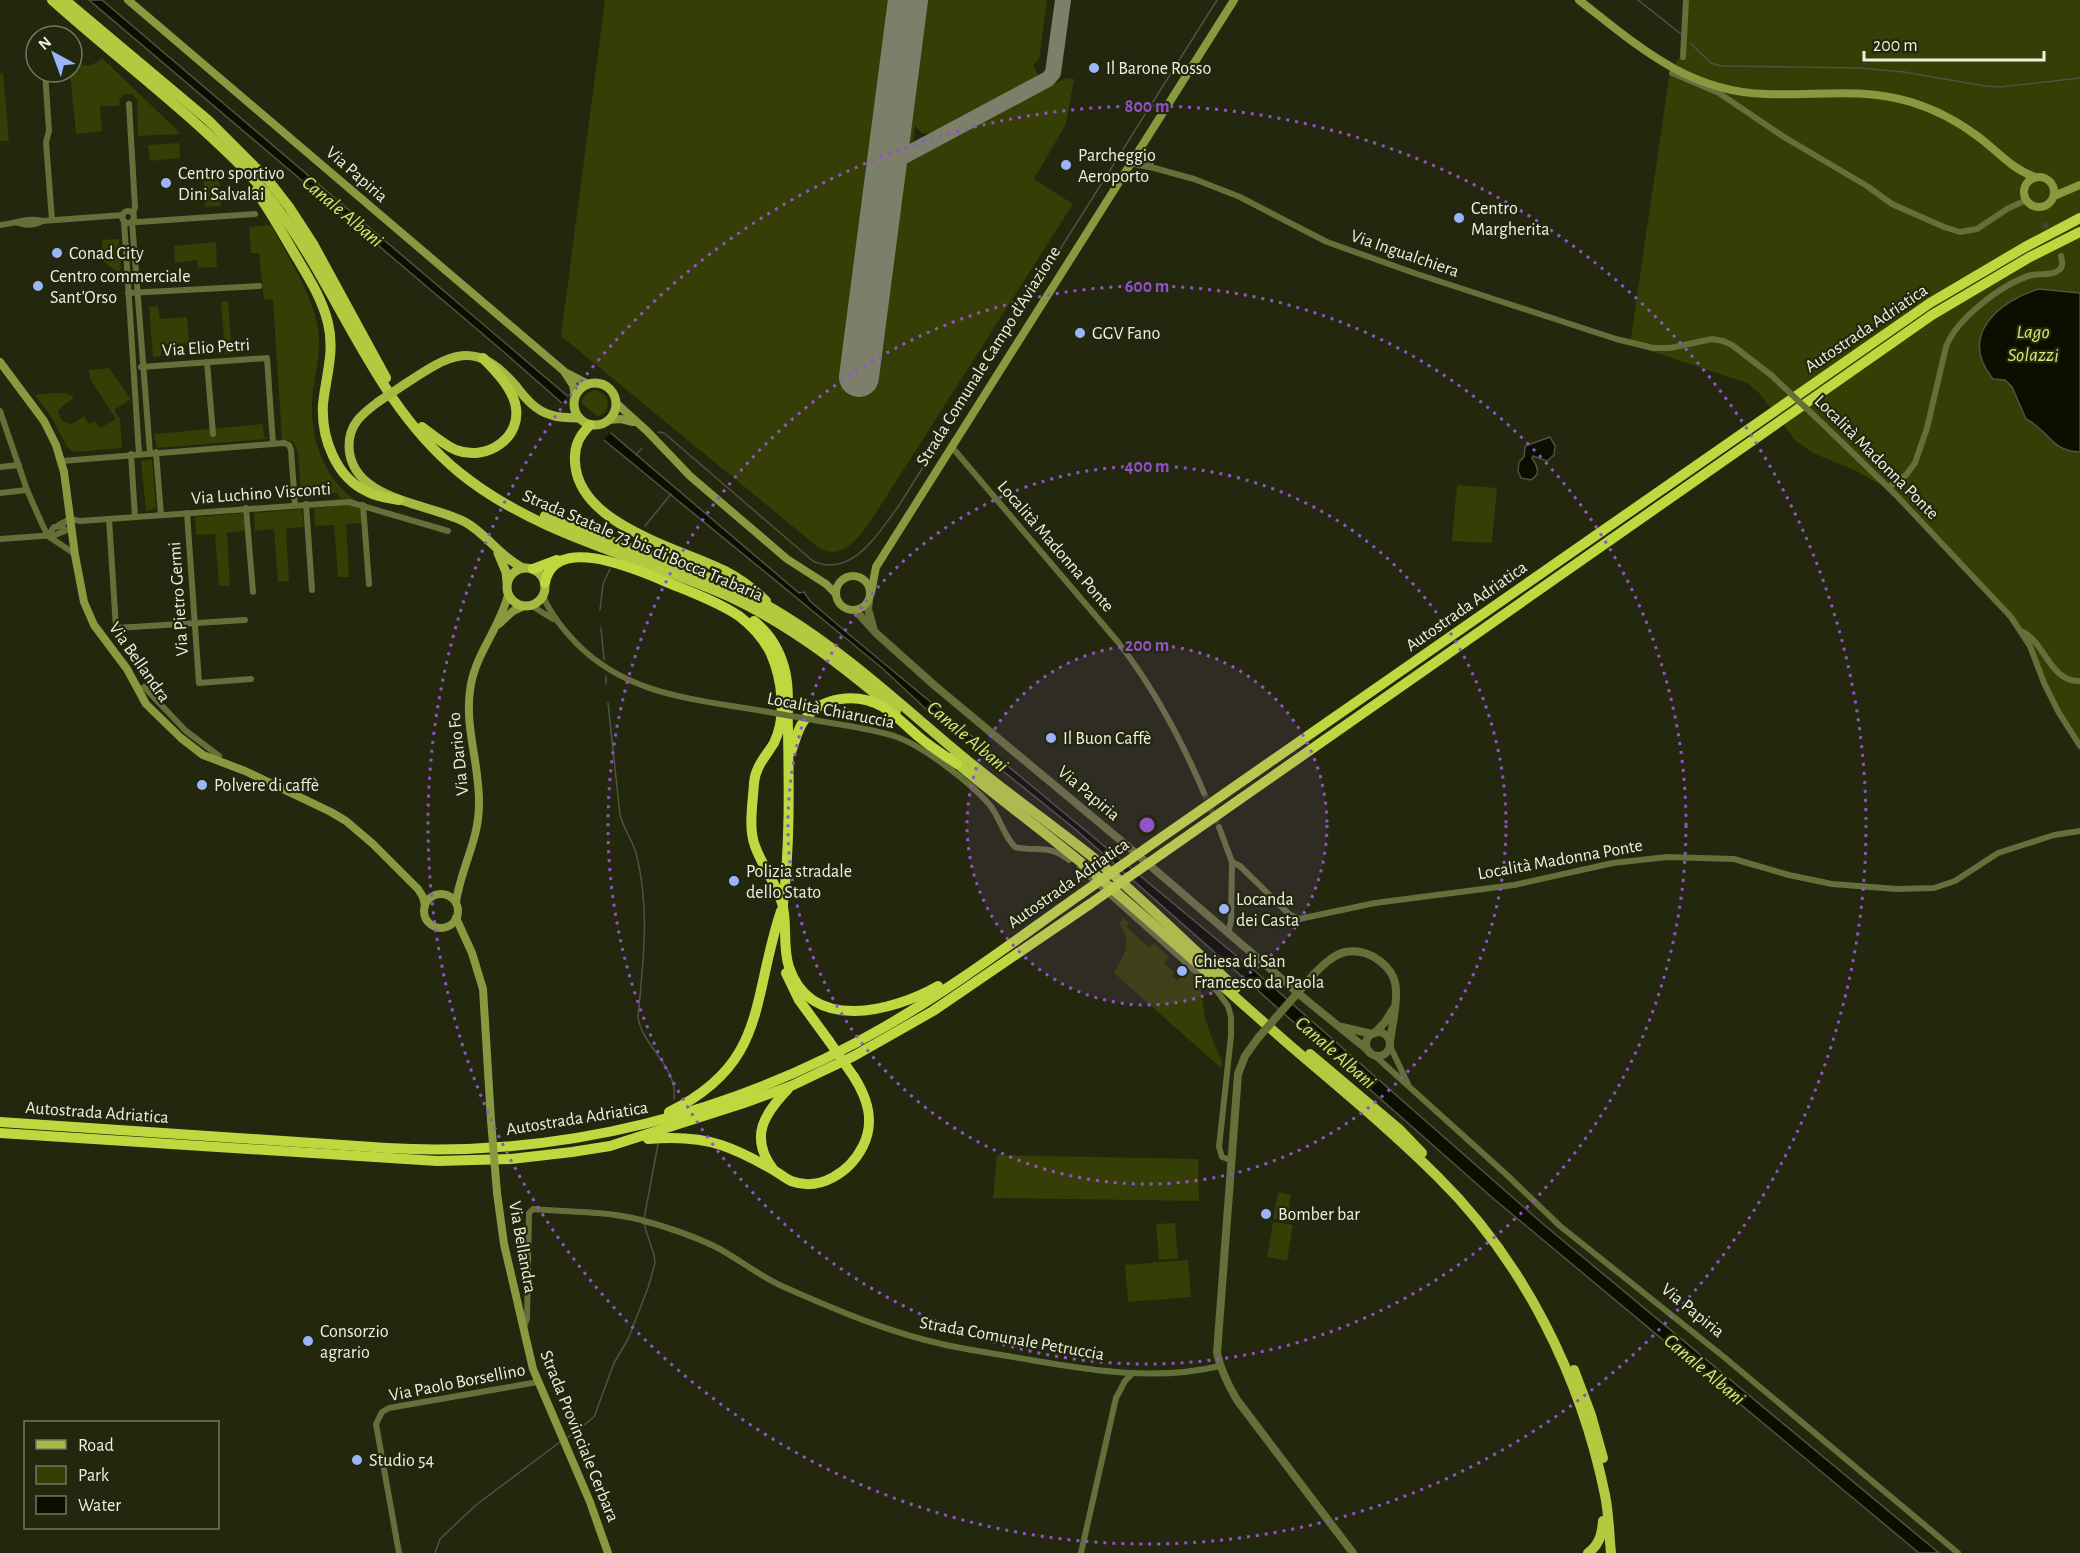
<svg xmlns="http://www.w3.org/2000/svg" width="2080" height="1553" viewBox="0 0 2080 1553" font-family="'Alegreya Sans',sans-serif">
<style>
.green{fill:#353e04}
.water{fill:#0b0f00;stroke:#4f5344;stroke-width:1.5}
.pier{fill:#22270d}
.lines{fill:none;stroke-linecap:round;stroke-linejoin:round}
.stream{stroke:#4f5344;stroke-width:1.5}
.taxiway{stroke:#7c806a;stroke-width:16}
.runway{stroke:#7c806a;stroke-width:40}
.minor-tunnel{stroke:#40452d;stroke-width:6;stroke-dasharray:6 3;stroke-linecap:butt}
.minor{stroke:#646f39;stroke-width:6}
.tertiary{stroke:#646f39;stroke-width:8}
.secondary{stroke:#88993f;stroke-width:8}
.primary{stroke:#a5ba41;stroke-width:9}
.trunk{stroke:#b2c940;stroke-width:10}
.motorway{stroke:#bed840;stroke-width:10}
.minor-bridge{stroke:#646f39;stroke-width:6}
.tertiary-bridge{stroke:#646f39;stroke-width:8}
.secondary-bridge{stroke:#88993f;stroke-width:8}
.primary-bridge{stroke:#a5ba41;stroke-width:9}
.motorway-bridge{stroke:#bed840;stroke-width:10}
.ring{fill:none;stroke:#9253c6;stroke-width:3;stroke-dasharray:3 6}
.poi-dot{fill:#9bb5fd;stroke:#22270d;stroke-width:2}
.labels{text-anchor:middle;stroke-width:4.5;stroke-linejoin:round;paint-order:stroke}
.poi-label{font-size:18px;fill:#edf1e1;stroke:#22270d;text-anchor:start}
.street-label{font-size:18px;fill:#edf1e1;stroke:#22270d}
.water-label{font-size:20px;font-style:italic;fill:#d3ea77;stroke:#22270d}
.centre{fill:#9253c6;stroke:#22270d;stroke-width:3}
.ring-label{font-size:18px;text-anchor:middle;font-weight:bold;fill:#9253c6;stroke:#22270d;stroke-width:4.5;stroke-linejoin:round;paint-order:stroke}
</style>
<rect width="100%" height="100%" fill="#22270d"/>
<g class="green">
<path d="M605,0H1047L1039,59L1033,65L1039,77L933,134L922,133L915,126L910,161L1066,78L1074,79L1066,124L1034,179L1073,204L881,505C867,525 848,564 819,548L561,336Z"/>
<path d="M1687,0H2080V751L2060,717L2017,623L1890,490L1854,470L1813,453L1795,440L1759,393L1747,383L1630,344L1670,71L1683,52Z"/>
<path d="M102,58L181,134L138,136L137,100L132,94H124L120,99L119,106H100L102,131L76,134L70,72H72V61C84,66 91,68 102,58Z"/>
<path d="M0,73H3L9,141H0Z"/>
<path d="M179,143L180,158L150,161L148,145Z"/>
<path d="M219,176L221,206L205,207L203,177Z"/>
<path d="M271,225C288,258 317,300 319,338C320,360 312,384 312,406C311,441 326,482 357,501L339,498L338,493L301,496L298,451L292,441L282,440L273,299L264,300L259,253H251L249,227Z"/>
<path d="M119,239L121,275L103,261L102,240Z"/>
<path d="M216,242L217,267L198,268L197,260L175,263L174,246Z"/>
<path d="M228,301L232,353L225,354L221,302Z"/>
<path d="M158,306L160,319L187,317L189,343L161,345V356L153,357L149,307Z"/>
<path d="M109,368L131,399L114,410L120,419L122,448L74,452L67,447L52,418L35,395C48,394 65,389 74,398L62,406L58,412L63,422L72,424L84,416L89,424L95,421L100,428L116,419L90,379L89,370Z"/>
<path d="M595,390C612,394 612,413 596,417L581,405C582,396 587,392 595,390Z"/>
<path d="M263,424L264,437L268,438L267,439L157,448L154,434Z"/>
<path d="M152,459L156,508L146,511L141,461Z"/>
<path d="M1457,485L1497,488L1492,543L1452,541Z"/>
<path d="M350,505L362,509L363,523L346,524L349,577H338L334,525L315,526L314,508Z"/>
<path d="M302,509L304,527L286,529L289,581L278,582L274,529L255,531L254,513Z"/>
<path d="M243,513L245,531L227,533L230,586H219L215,534L196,535L195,517Z"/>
<path d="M1124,918L1129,923L1126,926L1149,948L1154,943L1169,957L1164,963L1174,973L1172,976L1177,981L1189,969C1205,984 1201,1002 1206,1021C1210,1035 1216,1048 1222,1061L1221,1068L1114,973C1125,952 1133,945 1119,923Z"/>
<path d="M997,1155L1198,1159L1199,1201L993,1198Z"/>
<path d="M1278,1192L1291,1195L1287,1222L1273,1219Z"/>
<path d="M1273,1222L1293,1225L1287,1261L1267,1257Z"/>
<path d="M1175,1223L1178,1258L1159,1260L1156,1224Z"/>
<path d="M1188,1260L1191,1297L1128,1302L1125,1265Z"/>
</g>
<g class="water">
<path d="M89,0H102L799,593L804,592L810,601L845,631L1256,972L1543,1224L1939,1553H1919L1495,1200L1075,829L926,709L882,668L604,440L505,353Z"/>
<path d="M2039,289L2080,293V452C2050,451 2050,431 2026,419L2012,387L2005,380L1993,379C1958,336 1998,301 2039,289Z"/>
<path d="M1550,437L1555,446L1554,455L1547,461L1533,456L1532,458C1538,467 1541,474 1531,480L1521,478L1518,471L1519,462L1524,457L1525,446Z"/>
</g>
<path class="pier" d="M570,393L613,430L602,442L560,405Z"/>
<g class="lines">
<g class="stream">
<path d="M1638,0L1681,34"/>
<path d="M1690,43L1711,63L1721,66L1859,68L1904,72L1985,86L2000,87L2080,78"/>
<path d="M658,432L664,433L813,561C852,579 878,533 898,507L1217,0"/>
<path d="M636,455L642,448"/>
<path d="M645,526L671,494"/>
<path d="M600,610L603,584L610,569"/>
<path d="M601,628L604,660"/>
<path d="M606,676V684"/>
<path d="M608,703L620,815C624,830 634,842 637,857C650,910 643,964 638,1017C642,1047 678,1066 674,1099"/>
<path d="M644,1219L658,1144"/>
<path d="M567,1438L594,1417L614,1363L628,1339L648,1288L655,1263L654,1255L644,1224"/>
<path d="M435,1553L440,1539L476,1505L560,1442"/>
</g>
<path class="taxiway" d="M887,165L1048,79L1053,73L1063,0"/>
<path class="runway" d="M859,377L908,0"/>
<g class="minor-tunnel">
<path d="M2044,223L2050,235"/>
<path d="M1204,793L1219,827"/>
</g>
<g class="minor">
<path d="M1683,57L1686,0"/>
<path d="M45,72L49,131L46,142L52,220"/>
<path d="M1672,73L1719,93L1784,137L1867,186L1892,204L1944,227L1960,232L1977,229L2007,209L2026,200"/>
<path d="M129,104L135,207L133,214"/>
<path d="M1139,148L1142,156L1151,165"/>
<path d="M1129,163L1154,168L1194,179L1240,197L1327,242L1417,274L1616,339L1653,348H1670L1712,339L1723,341L1732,345L1771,375"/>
<circle cx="128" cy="217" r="6"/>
<path d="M124,221L139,454"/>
<path d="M18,223C27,226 34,226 42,221"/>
<path d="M0,225C14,224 28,217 42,221L123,215"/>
<path d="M128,293L259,286"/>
<path d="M207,362L213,434"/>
<path d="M141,367L267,358L273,444"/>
<path d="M0,411L27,490L42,524L48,536L75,554"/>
<path d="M1824,425L1896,495L2011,617L2030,646L2044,683L2059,713L2080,746"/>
<path d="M951,446L1118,642C1154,688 1181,739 1204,793"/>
<path d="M156,452L161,515"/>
<path d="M150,453L132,221L138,222L255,214"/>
<path d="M131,454L135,517"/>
<path d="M62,461L284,443L289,445L291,450L295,505"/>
<path d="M0,467L19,465"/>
<path d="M1889,487L1906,475L1915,463L1927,428L1946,347C1956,319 2003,283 2032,275C2040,273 2052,276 2059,270C2064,266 2062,261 2061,256"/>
<path d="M0,493L27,490"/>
<path d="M306,504L312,590"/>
<path d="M363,505L369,584"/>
<path d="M246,508L253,592"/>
<path d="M187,513L199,683L251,679"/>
<path d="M109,519L116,628L245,620"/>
<path d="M59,525L70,519L80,521L349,502L448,531"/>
<path d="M48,536L54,527L63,526"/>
<path d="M0,539L55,535L72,528"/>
<path d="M543,596C551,615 563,629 577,644C629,696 695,699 763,711"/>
<path d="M532,606L553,619"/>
<path d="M2023,632C2045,643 2051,683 2080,681"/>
<path d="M144,687L186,731L219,756"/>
<path d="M825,722C848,726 874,729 897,737C924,747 970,782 989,804C1000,817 1003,835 1015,847C1036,852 1050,844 1069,860"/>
<path d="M1219,827L1232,862L1231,921L1228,933"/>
<path d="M1232,862L1240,866L1290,915L1299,919L1375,903L1514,885L1613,863L1667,857L1734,859L1789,875L1832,884L1897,889L1934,888L1955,881L1998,853L2054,835L2080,831"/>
<path d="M1080,868L1193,969L1217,991L1228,1006L1231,1017V1036L1219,1147L1222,1157L1231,1160"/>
<path d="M1390,1046L1408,1084"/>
<path d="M1374,1055L1508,1176L1560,1226L1724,1357L1958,1553"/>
<path d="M524,1327L527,1319L529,1213L533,1209C569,1212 607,1211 641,1220C667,1227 694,1236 718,1248C740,1260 761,1277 784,1287C836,1310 890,1333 946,1345C974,1351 1003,1355 1031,1360C1094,1371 1157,1381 1220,1366"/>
<path d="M399,1553L376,1424L382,1412L389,1408L538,1382"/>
<path d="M1081,1553L1116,1398L1125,1381L1132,1374"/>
</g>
<g class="tertiary">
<path d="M869,600L868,609L873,627"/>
<path d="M856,611L877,634L934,685L1125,844L1305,999L1369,1051"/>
<path d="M1315,973C1323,965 1333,955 1345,952C1369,948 1395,966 1396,990C1397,1007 1392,1025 1390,1042"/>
<path d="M1342,1027L1372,1034"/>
<circle cx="1378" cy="1044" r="12"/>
<path d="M1375,1033L1385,1022L1393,1009"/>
<path d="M1258,1038L1245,1056L1238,1074L1217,1353C1221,1371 1228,1385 1237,1400L1353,1553"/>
</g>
<g class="secondary">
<path d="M128,0L565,372L588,384"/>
<path d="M1579,0C1638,46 1688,92 1766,94C1817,96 1862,87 1911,102C1937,110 1959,122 1980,138C1998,152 2012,169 2035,177"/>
<circle cx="2039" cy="192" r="15"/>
<path d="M2054,196L2080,185"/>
<path d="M0,362L44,421L56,445L64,472L75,555L84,602L94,625L127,669L146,704L181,738L203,755L245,771L331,812L346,821L373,844L418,889L423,897L425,905"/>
<path d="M565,373L573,385L575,395"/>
<path d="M616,403L647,431L690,476L787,559L826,584L836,594"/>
<path d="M609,420L621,419L633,422"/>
<circle cx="853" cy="593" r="17"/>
<path d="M871,593L876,567L1234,0"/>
<path d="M499,624L513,611L522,607"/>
<circle cx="441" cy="911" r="17"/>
<path d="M456,902C461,867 479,841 479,804C480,764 463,725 471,684C477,652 500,627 508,595"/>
<path d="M456,918L472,953L483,989L491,1120"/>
<path d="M497,1193L504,1244L533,1369L590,1502L608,1553"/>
</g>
<g class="primary">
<circle cx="595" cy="404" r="21"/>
<path d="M405,384C450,354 475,338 516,386C525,398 536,411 551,415C560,418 570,418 579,418"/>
<path d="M378,402C362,414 349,424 349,446C350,501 430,503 465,522C487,534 500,557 523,568"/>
<path d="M498,553L506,572L507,582"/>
<circle cx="526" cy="587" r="19"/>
</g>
<g class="trunk">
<path d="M52,0C100,43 151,83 199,126C227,152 255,177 277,208C342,295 374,403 460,473C538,536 639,556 728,596C791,625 844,667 896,711"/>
<path d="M65,0L208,120L268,180L289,207L313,244L386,378"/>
<path d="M256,191C270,211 282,232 294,253C307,275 322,298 328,323C335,351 326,376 323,404C321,438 336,478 368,492C378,497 389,498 399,500"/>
<path d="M590,425C579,436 574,446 575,462C578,525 679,548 725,571C740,579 754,589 766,601"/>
<path d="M422,427C433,435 444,445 456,450C487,462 524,437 515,403C510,385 495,371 483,358"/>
<path d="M545,516C623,549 707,569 780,613C846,653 903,707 962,756C1005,792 1051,824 1095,859C1144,900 1188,945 1236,988"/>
<path d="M951,758C996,797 1044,831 1089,869C1155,925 1220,984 1286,1042C1337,1086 1390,1129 1438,1177C1524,1262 1581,1377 1605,1495C1609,1514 1609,1534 1611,1553"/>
<path d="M1310,1054L1399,1129L1422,1153"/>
<path d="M1574,1370L1591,1415L1603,1458"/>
<path d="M1588,1553C1599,1545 1602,1535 1603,1521"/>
</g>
<g class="motorway">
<path d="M533,569L557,560"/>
<path d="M545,583C554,531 642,572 669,583C693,593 718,602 739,616C752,626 764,639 771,654C782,679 787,717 774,743C766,756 755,767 754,783C753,802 748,828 755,846C762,866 776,883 782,903C788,923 782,946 789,967C811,1033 892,1012 938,986"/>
<path d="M754,621C769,633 779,649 784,667C790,687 787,709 788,730C789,789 790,846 783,904"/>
<path d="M791,752C795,742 797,731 803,722C820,696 857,692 883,707C896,715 907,727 919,737C931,747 944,755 957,764"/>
<path d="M1155,842L1930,303L2025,247L2080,218"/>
<path d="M1163,853L1932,315L2030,257L2080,232"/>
<path d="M786,973L799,1000L829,1041"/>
<path d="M669,1112C768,1063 751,1001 781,911"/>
<path d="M0,1122L387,1148C561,1158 735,1114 886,1026C954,987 1017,939 1081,894"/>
<path d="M0,1133L437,1161L511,1159L572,1152L610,1146L744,1103L791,1086L854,1056L933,1011L1090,904"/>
<path d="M648,1139C672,1137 697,1137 721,1145C739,1151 758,1161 775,1171C780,1174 785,1178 791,1181C820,1192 850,1172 863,1146C875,1122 868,1099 854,1077"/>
<path d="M773,1169C749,1137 764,1114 788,1089"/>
</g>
<g class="minor-bridge">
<path d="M1771,375L1824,425"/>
<path d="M763,711L825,722"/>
</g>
<path class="tertiary-bridge" d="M1258,1038L1315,973"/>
<path class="secondary-bridge" d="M491,1120L497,1193"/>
<path class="primary-bridge" d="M378,402L405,384"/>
<g class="motorway-bridge">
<path d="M1081,894L1155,842"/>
<path d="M1090,904L1163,853"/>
<path d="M829,1041L854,1077"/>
</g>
</g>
<circle cx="1147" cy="825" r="180" fill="#9253c6" fill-opacity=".12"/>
<g class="ring">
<circle cx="1147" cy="825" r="180"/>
<circle cx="1147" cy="825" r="359"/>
<circle cx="1147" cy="825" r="539"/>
<circle cx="1147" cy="825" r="719"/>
</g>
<g class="poi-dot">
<circle cx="1094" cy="68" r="6"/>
<circle cx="1066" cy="165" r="6"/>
<circle cx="166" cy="183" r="6"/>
<circle cx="1459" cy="218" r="6"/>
<circle cx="57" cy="253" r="6"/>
<circle cx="38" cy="286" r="6"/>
<circle cx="1080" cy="333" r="6"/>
<circle cx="1051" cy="738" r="6"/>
<circle cx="202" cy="785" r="6"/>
<circle cx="734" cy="881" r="6"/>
<circle cx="1224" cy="909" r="6"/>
<circle cx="1182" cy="971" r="6"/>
<circle cx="1266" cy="1214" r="6"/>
<circle cx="308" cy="1341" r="6"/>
<circle cx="357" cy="1460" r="6"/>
</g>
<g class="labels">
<g class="poi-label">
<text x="1106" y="74">Il Barone Rosso</text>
<text x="1078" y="161">Parcheggio<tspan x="1078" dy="21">Aeroporto</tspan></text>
<text x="178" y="179">Centro sportivo<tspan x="178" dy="21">Dini Salvalai</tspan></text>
<text x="1471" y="214">Centro<tspan x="1471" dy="21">Margherita</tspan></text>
<text x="69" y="259">Conad City</text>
<text x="50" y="282">Centro commerciale<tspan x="50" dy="21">Sant'Orso</tspan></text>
<text x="1092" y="339">GGV Fano</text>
<text x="1063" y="744">Il Buon Caffè</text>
<text x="214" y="791">Polvere di caffè</text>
<text x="746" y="877">Polizia stradale<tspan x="746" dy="21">dello Stato</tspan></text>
<text x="1236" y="905">Locanda<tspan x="1236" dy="21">dei Casta</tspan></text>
<text x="1194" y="967">Chiesa di San<tspan x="1194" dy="21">Francesco da Paola</tspan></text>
<text x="1278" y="1220">Bomber bar</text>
<text x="320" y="1337">Consorzio<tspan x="320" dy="21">agrario</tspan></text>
<text x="369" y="1466">Studio 54</text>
</g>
<g class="street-label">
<text transform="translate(357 174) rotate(41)" y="6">Via Papiria</text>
<text transform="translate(1405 253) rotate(19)" y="6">Via Ingualchiera</text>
<text transform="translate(1866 328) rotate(-34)" y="6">Autostrada Adriatica</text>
<text transform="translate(206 347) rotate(-4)" y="6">Via Elio Petri</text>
<text transform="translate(988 356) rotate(-58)" y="6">Strada Comunale Campo d'Aviazione</text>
<text transform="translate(1877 457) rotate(45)" y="6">Località Madonna Ponte</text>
<text transform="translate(261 493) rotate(-4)" y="6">Via Luchino Visconti</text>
<text transform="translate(643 545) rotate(23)" y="6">Strada Statale 73 bis di Bocca Trabaria</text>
<text transform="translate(1056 546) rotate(49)" y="6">Località Madonna Ponte</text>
<text transform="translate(178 599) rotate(-94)" y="6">Via Pietro Germi</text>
<text transform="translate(1466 606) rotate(-35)" y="6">Autostrada Adriatica</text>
<text transform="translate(140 662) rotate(55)" y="6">Via Bellandra</text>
<text transform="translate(831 710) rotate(11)" y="6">Località Chiaruccia</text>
<text transform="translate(458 754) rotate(-96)" y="6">Via Dario Fo</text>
<text transform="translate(1089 793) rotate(40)" y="6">Via Papiria</text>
<text transform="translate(1560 859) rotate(-10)" y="6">Località Madonna Ponte</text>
<text transform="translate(1068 883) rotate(-35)" y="6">Autostrada Adriatica</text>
<text transform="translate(97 1112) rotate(4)" y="6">Autostrada Adriatica</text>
<text transform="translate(577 1118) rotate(-9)" y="6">Autostrada Adriatica</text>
<text transform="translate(523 1247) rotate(80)" y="6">Via Bellandra</text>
<text transform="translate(1693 1310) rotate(39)" y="6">Via Papiria</text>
<text transform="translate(1012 1338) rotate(10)" y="6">Strada Comunale Petruccia</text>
<text transform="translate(457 1382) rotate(-11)" y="6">Via Paolo Borsellino</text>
<text transform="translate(580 1436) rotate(68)" y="6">Strada Provinciale Cerbara</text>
</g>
<g class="water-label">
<text transform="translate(343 211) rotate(40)" y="7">Canale Albani</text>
<text x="2033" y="338">Lago<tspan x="2033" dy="23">Solazzi</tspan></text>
<text transform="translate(968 736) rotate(40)" y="7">Canale Albani</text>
<text transform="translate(1336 1052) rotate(41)" y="7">Canale Albani</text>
<text transform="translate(1705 1369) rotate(40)" y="7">Canale Albani</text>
</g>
</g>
<circle cx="1147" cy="825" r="9" class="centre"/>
<g class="ring-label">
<text x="1147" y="112">800 m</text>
<text x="1147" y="292">600 m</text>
<text x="1147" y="472">400 m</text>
<text x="1147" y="651">200 m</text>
</g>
<rect x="24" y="1421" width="195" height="108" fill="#22270d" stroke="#737862" stroke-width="1.5"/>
<rect x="36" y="1440" width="30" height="9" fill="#a5ba41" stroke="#737862" stroke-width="1.5"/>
<text x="78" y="1451" font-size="18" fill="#edf1e1">Road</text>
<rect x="36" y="1466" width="30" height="18" fill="#353e04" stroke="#737862" stroke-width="1.5"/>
<text x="78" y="1481" font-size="18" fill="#edf1e1">Park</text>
<rect x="36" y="1496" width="30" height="18" fill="#0b0f00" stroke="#737862" stroke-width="1.5"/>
<text x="78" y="1511" font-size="18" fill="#edf1e1">Water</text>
<g transform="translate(54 54) rotate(319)"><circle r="28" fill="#22270d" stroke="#737862" stroke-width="1.5"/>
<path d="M0-4.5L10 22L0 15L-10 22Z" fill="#9bb5fd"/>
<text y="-9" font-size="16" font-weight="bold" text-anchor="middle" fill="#edf1e1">N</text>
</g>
<path d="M1864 51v9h180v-9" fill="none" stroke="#edf1e1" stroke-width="3"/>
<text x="1873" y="51" font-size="18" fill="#edf1e1" stroke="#22270d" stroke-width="4.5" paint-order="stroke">200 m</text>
</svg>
